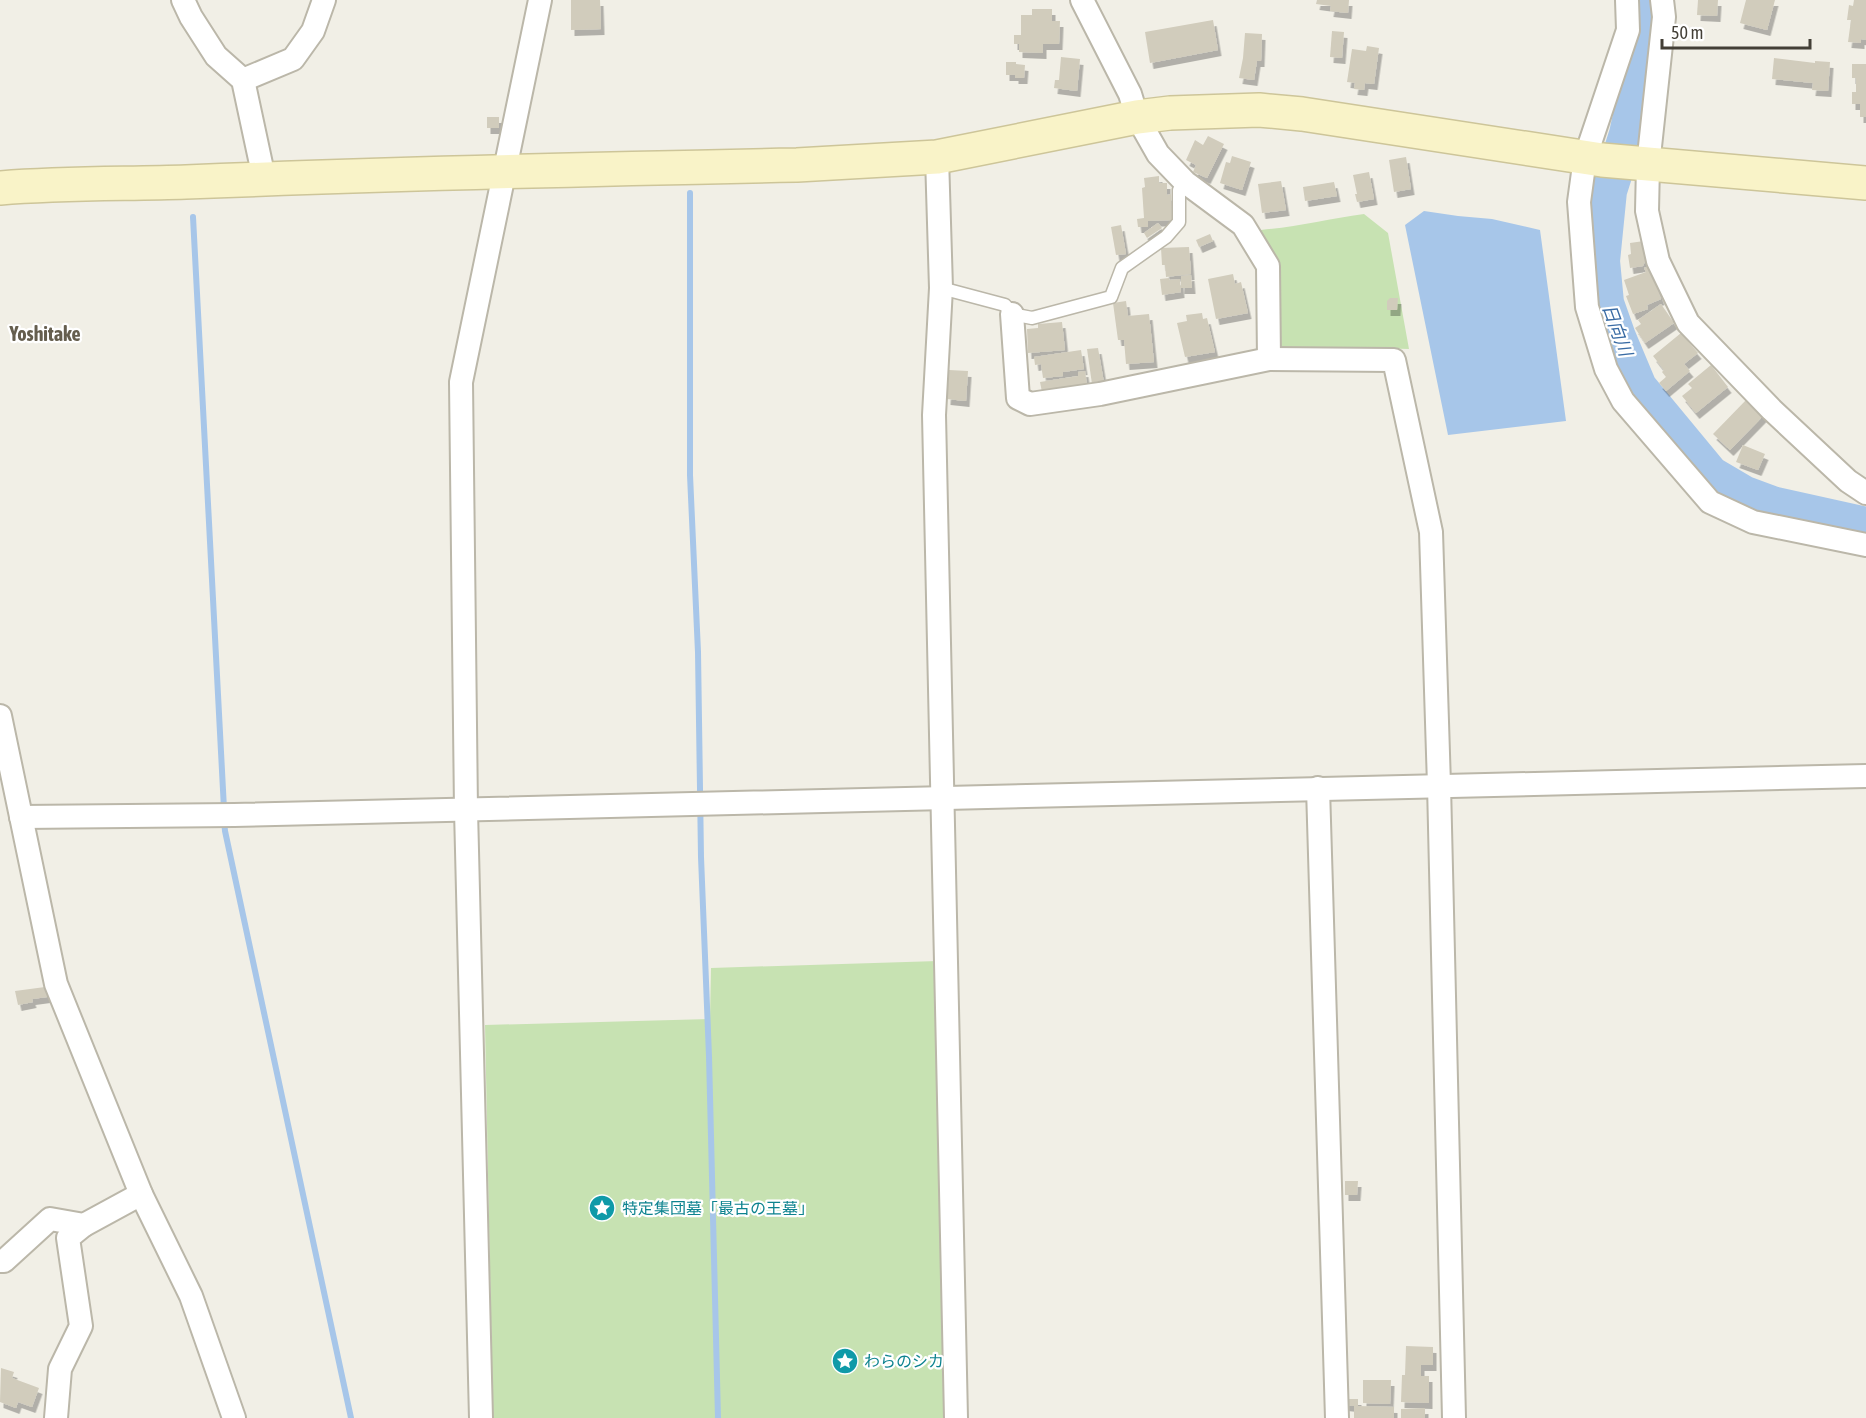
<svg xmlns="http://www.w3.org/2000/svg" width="1866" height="1418" viewBox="0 0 1866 1418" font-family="'Asap Condensed','Noto Sans JP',sans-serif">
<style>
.green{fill:#c7e2b2}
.water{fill:#a7c6e9}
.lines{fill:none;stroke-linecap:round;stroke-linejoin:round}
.stream{stroke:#a7c6e9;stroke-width:6}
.river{stroke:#a7c6e9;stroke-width:36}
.building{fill:#d1ccbc;filter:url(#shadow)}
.lane-casing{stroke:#bbb7a9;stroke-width:15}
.street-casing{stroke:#bbb7a9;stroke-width:26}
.secondary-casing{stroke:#cdc599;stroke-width:36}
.lane{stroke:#fff;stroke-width:12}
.street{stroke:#fff;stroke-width:22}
.secondary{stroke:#f9f3c8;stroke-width:33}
.labels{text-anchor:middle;stroke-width:4.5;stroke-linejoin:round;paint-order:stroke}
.culture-label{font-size:16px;fill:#0d838f;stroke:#fff;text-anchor:start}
.water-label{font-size:18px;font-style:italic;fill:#396ba4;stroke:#fff}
.quarter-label{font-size:20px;font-weight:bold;fill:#655e4e;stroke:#fff}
</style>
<defs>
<filter id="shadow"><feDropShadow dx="3.5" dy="6" stdDeviation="0" flood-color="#0004"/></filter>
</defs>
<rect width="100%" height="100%" fill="#f1efe6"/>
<g class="green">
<path d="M1364,214L1388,233L1409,349L1373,348L1288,351L1276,344L1260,236L1261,230C1295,227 1329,219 1364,214Z"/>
<path d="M938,961L949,1418H493L485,1025L710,1019L711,968Z"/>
</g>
<path class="water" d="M1424,211L1458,216L1492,219L1540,230L1566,421L1448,435L1405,225Z"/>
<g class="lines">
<g class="stream">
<path d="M690,193V475L698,652L701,857L709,1056L718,1418"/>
<path d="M193,217L224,809"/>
<path d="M224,820L225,831L351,1418"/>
</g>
<path class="river" d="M1650,0L1647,41L1627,134L1609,191L1602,261L1606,303L1618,337L1639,387L1711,474L1745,494L1772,504L1866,525"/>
</g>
<g class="building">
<path d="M571,0H600L601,29L571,30Z"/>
<path d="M1317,0H1349L1348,13L1330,11L1331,6L1316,4Z"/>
<path d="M1698,0H1718L1717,16L1697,15Z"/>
<path d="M1746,0H1775L1767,30L1740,23Z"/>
<path d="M1854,0H1866V40L1861,39V43L1848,42L1851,20H1847L1849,5L1853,6Z"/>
<path d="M1032,9H1052V21H1060L1059,44H1043V53L1019,52V44H1014V35H1021V15H1032Z"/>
<path d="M1213,20L1218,50L1150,63L1145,32Z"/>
<path d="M1332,31L1344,32L1342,58L1330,57Z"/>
<path d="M1245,33L1262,34L1261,61H1257L1254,80L1239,78L1243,58Z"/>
<path d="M1367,46L1379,48L1374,84L1365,83L1364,90L1354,89L1355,83L1347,82L1352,49L1366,51Z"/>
<path d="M1061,57L1080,59L1077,91L1054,88L1055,80H1059Z"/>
<path d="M1774,58L1815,63V61L1830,62L1828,91L1812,90L1813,83L1772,79Z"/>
<path d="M1006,62H1016V64L1025,65L1024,78H1015V75H1006Z"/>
<path d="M1852,64H1866V117H1860V104H1852V92H1856V78H1852Z"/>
<rect x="487" y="117" width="12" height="11"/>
<path d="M1208,136L1224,144L1207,178L1193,172L1196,165L1186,160L1195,140L1203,145Z"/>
<path d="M1232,156L1251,162L1242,190L1220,183L1226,162L1230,163Z"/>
<path d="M1406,157L1411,189L1394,192L1389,160Z"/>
<path d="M1369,172L1374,199L1357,202L1355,194H1357L1353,175Z"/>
<path d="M1159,176V183H1167V195L1171,194L1172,220L1148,221V227H1138L1137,219L1144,218L1142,188L1145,187L1144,178Z"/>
<path d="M1281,181L1286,210L1262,213L1258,184Z"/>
<path d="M1334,182L1337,196L1305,201L1303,187Z"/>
<path d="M1158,223L1162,228L1147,238L1144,233Z"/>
<path d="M1121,225L1126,254L1116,255L1111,227Z"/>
<path d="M1210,234L1213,241L1199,247L1196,240Z"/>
<path d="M1644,241L1646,259L1643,266L1630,268L1628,255L1631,254L1630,243Z"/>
<path d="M1189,247L1191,274L1166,277L1165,265H1162L1161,248Z"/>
<path d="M1649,266L1661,299L1647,305L1648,309L1633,314L1626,296L1629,295L1624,280L1646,272L1644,268Z"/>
<path d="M1233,274L1235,284L1241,282L1248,313L1216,319L1208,279Z"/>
<path d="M1191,275L1192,288H1181V276Z"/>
<path d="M1169,278V280L1180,279L1181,292L1162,295L1160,279Z"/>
<path d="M1390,298H1398L1397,310H1387V301Z"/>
<path d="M1126,301L1128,316L1149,314L1154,362L1126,364L1124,340H1118L1113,303Z"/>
<path d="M1661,304L1674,323L1645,343L1635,328L1641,324L1638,320Z"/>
<path d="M1202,313L1203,319L1207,318L1215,352L1185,357L1177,323L1187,321L1186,315Z"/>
<path d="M1062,322L1065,350L1028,353L1027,329L1038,328V324Z"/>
<path d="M1681,333L1698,353L1684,364L1690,371L1666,391L1659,383L1666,377L1662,372L1664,370L1653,356Z"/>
<path d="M1098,348L1104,383L1092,384L1087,349Z"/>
<path d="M1081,350L1084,369L1063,372V376L1043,378L1041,364L1035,365L1034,357Z"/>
<path d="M1711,365L1728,387L1696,413L1682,396L1692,388L1688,384Z"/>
<path d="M949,370L968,371L966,401L947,399Z"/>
<path d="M1085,371L1087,385L1042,392L1040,382L1078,376V372Z"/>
<path d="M1747,399L1764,415L1730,450L1713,434Z"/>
<path d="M1743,445L1765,454L1758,470L1736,462Z"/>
<path d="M45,987L47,997L32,999L33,1002L18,1005L15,991Z"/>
<path d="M1345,1181H1358L1357,1195H1345Z"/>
<path d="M1406,1346L1433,1347V1365H1421V1376H1429V1403L1401,1402L1402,1375H1405Z"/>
<path d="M1,1368L14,1372L12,1378L39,1388L32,1407L18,1402L16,1408L0,1402Z"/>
<path d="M1363,1380H1391L1390,1404L1363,1403Z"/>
<path d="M1344,1399H1358V1406L1394,1407V1418H1354V1406L1344,1405Z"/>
<path d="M1425,1408V1418H1401V1409Z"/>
</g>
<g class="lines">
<defs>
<path id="lane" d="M941,288L1005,305L1012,314L1032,318L1111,297L1122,268L1166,237L1179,222V190L1185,182"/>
<g id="street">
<path d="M183,0L191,17L216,56L243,80L264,178"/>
<path d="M1082,0L1130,94L1137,117L1158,154L1185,182L1243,225L1268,266L1269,359"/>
<path d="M1627,0L1628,30L1585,158L1579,202L1587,307L1606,369L1623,401L1710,502L1753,522L1866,545"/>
<path d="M1662,0L1664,17L1648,165L1647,211L1658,261L1688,323L1772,410L1848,481L1866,493"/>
<path d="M243,80L293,59L313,31L324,0"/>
<path d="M937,157L941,288L934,415L956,1418"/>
<path d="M1012,314L1018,398L1030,404L1100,394L1269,359L1394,360L1431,532L1439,785L1454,1418"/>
<path d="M0,716L56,984L141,1194L84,1225L50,1219L4,1261H0"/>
<path d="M1318,788L1337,1418"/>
<path d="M21,817L234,815L1866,776"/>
<path d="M141,1194L191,1296L234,1418"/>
<path d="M56,1418L60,1369L81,1326L68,1238L84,1225"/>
<path d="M481,1418L466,810L461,382L540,0"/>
</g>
<path id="secondary" d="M0,188C62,183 124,184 186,182C389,174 593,169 797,165L937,157L1137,117L1170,113L1259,110L1302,114L1602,160L1866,183"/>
</defs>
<use href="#lane" class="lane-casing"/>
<use href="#street" class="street-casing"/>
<use href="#secondary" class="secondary-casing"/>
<use href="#lane" class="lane"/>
<use href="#street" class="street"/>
<use href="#secondary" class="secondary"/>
</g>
<defs>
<symbol id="sight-disc" viewBox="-11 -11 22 22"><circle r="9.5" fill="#0f9aa8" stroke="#fff"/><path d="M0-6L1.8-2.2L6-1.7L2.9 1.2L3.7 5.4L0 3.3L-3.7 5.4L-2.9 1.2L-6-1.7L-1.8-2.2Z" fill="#fff"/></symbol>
</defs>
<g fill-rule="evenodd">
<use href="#sight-disc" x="587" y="1193" width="30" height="30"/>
<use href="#sight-disc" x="830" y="1346" width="30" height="30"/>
</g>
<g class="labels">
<g class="culture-label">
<text x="622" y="1214">特定集団墓「最古の王墓」</text>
<text x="864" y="1367">わらのシカ</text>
</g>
<g class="water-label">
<text transform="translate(1617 330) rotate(70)" y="6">日向川</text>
</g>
<g class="quarter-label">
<text x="45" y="341">Yoshitake</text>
</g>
</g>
<path d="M1662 39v9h148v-9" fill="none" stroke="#433f36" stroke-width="3"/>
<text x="1671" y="39" font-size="18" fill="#433f36" stroke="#ffffff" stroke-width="4.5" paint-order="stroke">50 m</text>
</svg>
